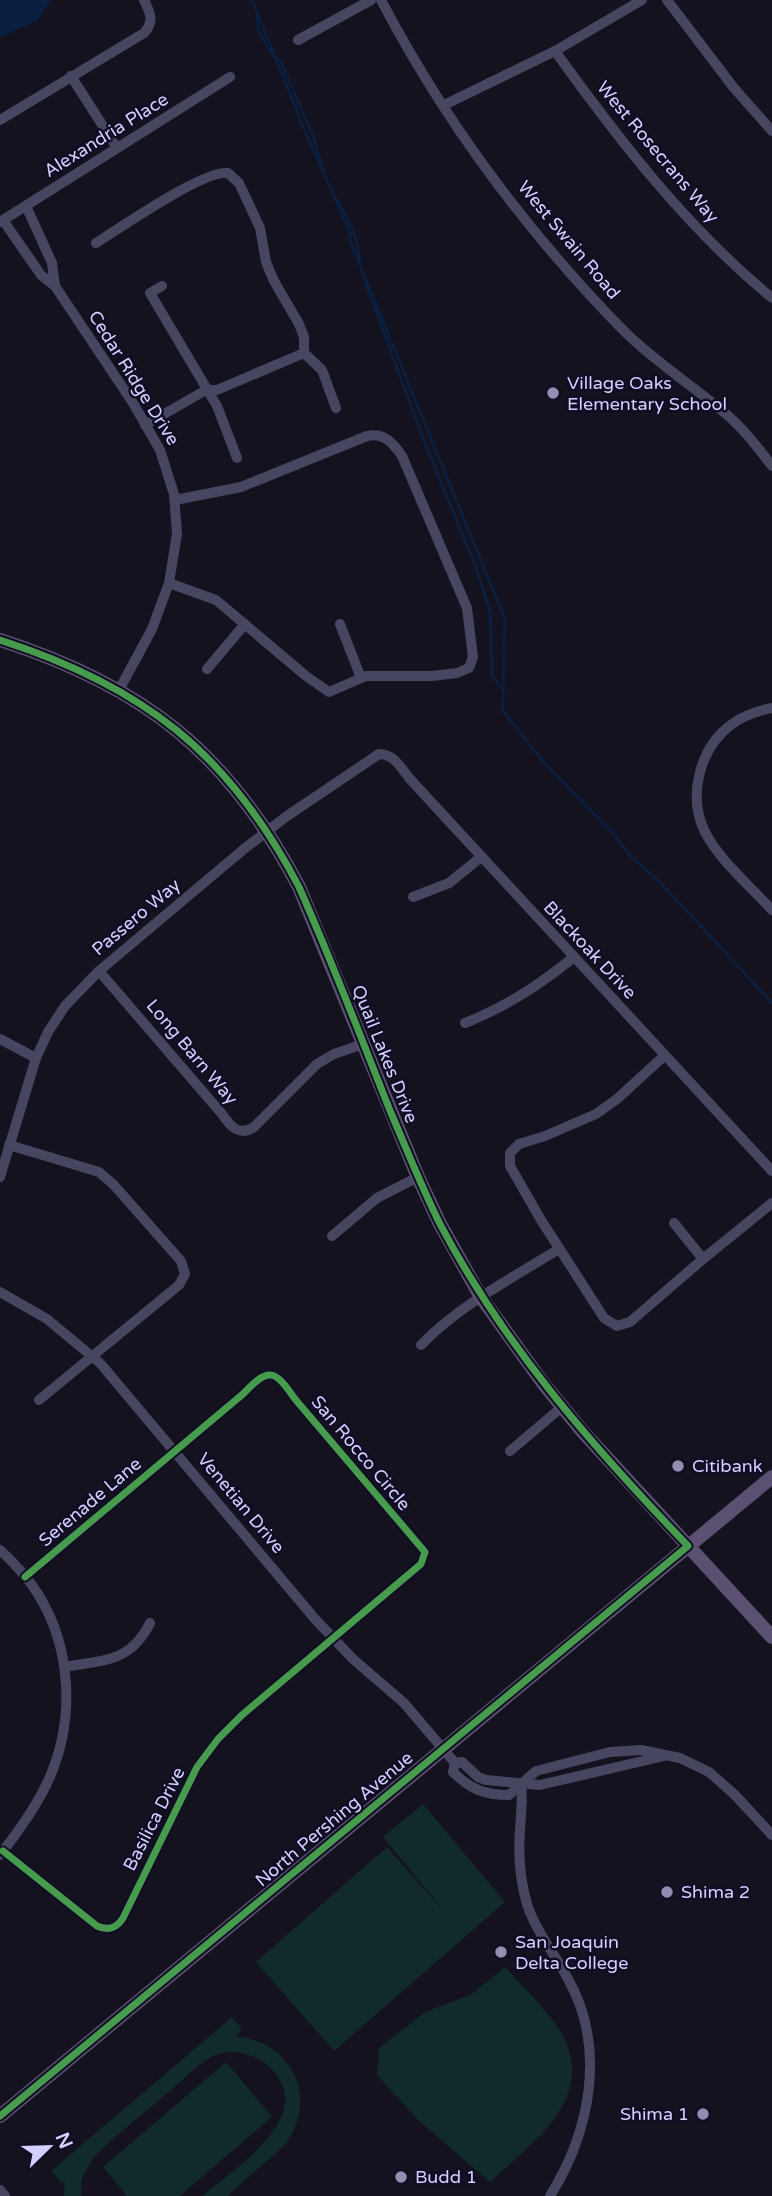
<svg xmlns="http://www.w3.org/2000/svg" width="772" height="2196" viewBox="0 0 772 2196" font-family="'Varela Round',sans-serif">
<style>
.green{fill:#112a2b}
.water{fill:#0a2043}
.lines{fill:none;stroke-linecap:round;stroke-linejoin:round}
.stream{stroke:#0a2043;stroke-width:2.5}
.minor{stroke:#474660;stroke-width:10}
.major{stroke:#5b5071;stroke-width:14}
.cycleway-casing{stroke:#100d24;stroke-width:11}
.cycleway{stroke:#469c4c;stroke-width:7}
.poi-dot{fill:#918eb1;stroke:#100d24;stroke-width:2.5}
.labels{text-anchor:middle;stroke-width:5;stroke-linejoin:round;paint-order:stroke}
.street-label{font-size:18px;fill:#d4d0ff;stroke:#100d24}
.poi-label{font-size:18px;fill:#d4d0ff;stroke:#100d24;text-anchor:start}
</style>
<rect width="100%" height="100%" fill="#14121f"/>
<g class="green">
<path d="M423,1804L505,1902L334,2051L256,1962L387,1847L448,1916L383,1837Z"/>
<path d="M505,1967C523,1987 556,2018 566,2042C592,2104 529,2145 490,2182L419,2121L377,2075L379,2048L425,2012L472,1994Z"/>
<path d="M232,2017L242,2029L236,2036C293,2043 319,2097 285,2145L227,2196H202C235,2168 323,2113 267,2065C253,2053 233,2049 216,2055C199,2062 184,2079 170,2091C144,2113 117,2134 93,2158L82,2178L81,2196H64L65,2181L62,2183L51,2171Z"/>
<path d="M226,2062L272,2117L180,2196H127L103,2167Z"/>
</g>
<path class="water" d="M0,0H51L37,21L0,37Z"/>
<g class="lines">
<g class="stream">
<path d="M252,0L294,104L297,106V113L351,235L349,238L505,619C502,649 506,680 502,710L546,765L612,832L631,857L659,881L772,1003"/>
<path d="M257,17L258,30L270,51L281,62L313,136L324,172"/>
<path d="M335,197C348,216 358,240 360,262"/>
<path d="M364,279L423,438L476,568L490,611L492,675L502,689"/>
</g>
<g class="minor">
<path d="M381,0C444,120 528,233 623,330C655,362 692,385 726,414C744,429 758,448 772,466"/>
<path d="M667,0L734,88L772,131"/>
<path d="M298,40L371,0"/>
<path d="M555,51C619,140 687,228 772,298"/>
<path d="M71,76L117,148"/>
<path d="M444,105L555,51L642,0"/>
<path d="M0,120L144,33C155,21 150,13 144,0"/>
<path d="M26,206L52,263L55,286"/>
<path d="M3,220L41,275L55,286L133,403L160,450L174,494L177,534L169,583L152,629L119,690"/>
<path d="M0,222L230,77"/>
<path d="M96,243C120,228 203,170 228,173L239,183L260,228L266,262L274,281L299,324L304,337V353L217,390H206L145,425"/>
<path d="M162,286L150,293L217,406L237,458"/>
<path d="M304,353L322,370L336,408"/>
<path d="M169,583L216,600L306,676L329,692L366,676H432L457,673L469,668L473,657L467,608L402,456C393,443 384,432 367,436L241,487L175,500"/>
<path d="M340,624L361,678"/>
<path d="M207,669L245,624"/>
<path d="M772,708C757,711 744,715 732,724C700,747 687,796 705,832C720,861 750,886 772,910"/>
<path d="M413,897L449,883L481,857"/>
<path d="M99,971L222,1114C230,1126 239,1137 254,1127L317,1064L334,1054L363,1044"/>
<path d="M465,1023C507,1006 538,986 574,957"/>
<path d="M0,1039L36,1058"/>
<path d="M664,1056L617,1099L596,1114L545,1136L519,1144L510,1153V1166L541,1220L604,1318L617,1326L630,1322L703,1259L772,1203"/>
<path d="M9,1145L99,1172L113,1184L181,1261L185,1274L179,1285L39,1400"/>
<path d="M0,1177L36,1058L48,1032L65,1006L99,971L244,849L287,816L379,754C394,754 401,768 410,779L772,1171"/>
<path d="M674,1223L703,1259"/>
<path d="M332,1236L377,1198L418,1177"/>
<path d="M0,1292L47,1319L100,1363L315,1619L353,1659L404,1703L455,1763L462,1762L478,1777L486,1780L540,1785L664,1756"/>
<path d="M421,1345C460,1305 512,1278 559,1249"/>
<path d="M510,1451L562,1407"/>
<path d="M0,1550C14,1563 28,1578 38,1594C72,1649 75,1720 49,1779C37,1806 18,1832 0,1855"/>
<path d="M64,1667C103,1660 130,1663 150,1623"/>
<path d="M455,1763L453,1772C470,1789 484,1795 509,1795L536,1771L610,1752L641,1750L680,1758L709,1772L735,1795L772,1835"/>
<path d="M521,1783C523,1799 521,1814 520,1830C518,1855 520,1880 527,1904C536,1932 555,1954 568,1979C607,2048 590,2132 550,2196"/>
<path d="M3,1851L97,1926C108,1931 117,1928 123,1918L197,1767L218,1739L242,1715L421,1564L425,1552L295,1399C275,1370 269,1366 243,1394L25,1577"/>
<path d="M0,2190L5,2196"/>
</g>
<g class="major">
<path d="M0,640C143,686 229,753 299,887L418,1177L440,1224L481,1297L543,1383L583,1432L772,1637"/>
<path d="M0,2116L772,1477"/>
</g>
<defs>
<g id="cycleway">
<path d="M0,640C143,686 229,753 299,887C332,961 361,1038 391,1113C407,1150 422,1188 440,1224C504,1346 594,1448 688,1546L0,2116"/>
<path d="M3,1851L97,1926C108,1931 117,1928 123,1918L197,1767L218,1739L242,1715L421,1564L425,1552L295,1399C275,1370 269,1366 243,1394L25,1577"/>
</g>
</defs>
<use href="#cycleway" class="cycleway-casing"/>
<use href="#cycleway" class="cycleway"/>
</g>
<g class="poi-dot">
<circle cx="553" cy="393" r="7"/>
<circle cx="678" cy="1466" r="7"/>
<circle cx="667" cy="1892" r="7"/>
<circle cx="501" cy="1952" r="7"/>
<circle cx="703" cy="2114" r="7"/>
<circle cx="401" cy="2177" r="7"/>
</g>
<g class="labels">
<g class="street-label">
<text transform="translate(106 135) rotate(-32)" y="6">Alexandria Place</text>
<text transform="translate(658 152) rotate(50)" y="6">West Rosecrans Way</text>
<text transform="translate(569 240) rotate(50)" y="6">West Swain Road</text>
<text transform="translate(134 378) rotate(58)" y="6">Cedar Ridge Drive</text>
<text transform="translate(136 917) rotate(-40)" y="6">Passero Way</text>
<text transform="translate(590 950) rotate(47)" y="6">Blackoak Drive</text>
<text transform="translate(192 1052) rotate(50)" y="6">Long Barn Way</text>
<text transform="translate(385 1054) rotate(68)" y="6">Quail Lakes Drive</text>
<text transform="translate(361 1453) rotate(50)" y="6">San Rocco Circle</text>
<text transform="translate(90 1502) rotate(-40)" y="6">Serenade Lane</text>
<text transform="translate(241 1503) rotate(50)" y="6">Venetian Drive</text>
<text transform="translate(154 1819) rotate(-63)" y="6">Basilica Drive</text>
<text transform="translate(334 1819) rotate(-40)" y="6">North Pershing Avenue</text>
</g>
<g class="poi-label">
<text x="567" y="389">Village Oaks<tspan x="567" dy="21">Elementary School</tspan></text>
<text x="692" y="1472">Citibank</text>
<text x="681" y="1898">Shima 2</text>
<text x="515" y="1948">San Joaquin<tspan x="515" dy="21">Delta College</tspan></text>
<text x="689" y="2120" text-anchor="end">Shima 1</text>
<text x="415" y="2183">Budd 1</text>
</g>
</g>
<g transform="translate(49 2147) rotate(67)" stroke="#100d24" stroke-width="5" paint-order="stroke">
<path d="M0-5L12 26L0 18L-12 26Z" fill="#d4d0ff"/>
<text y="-10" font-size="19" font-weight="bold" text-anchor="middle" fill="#d4d0ff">N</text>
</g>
</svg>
